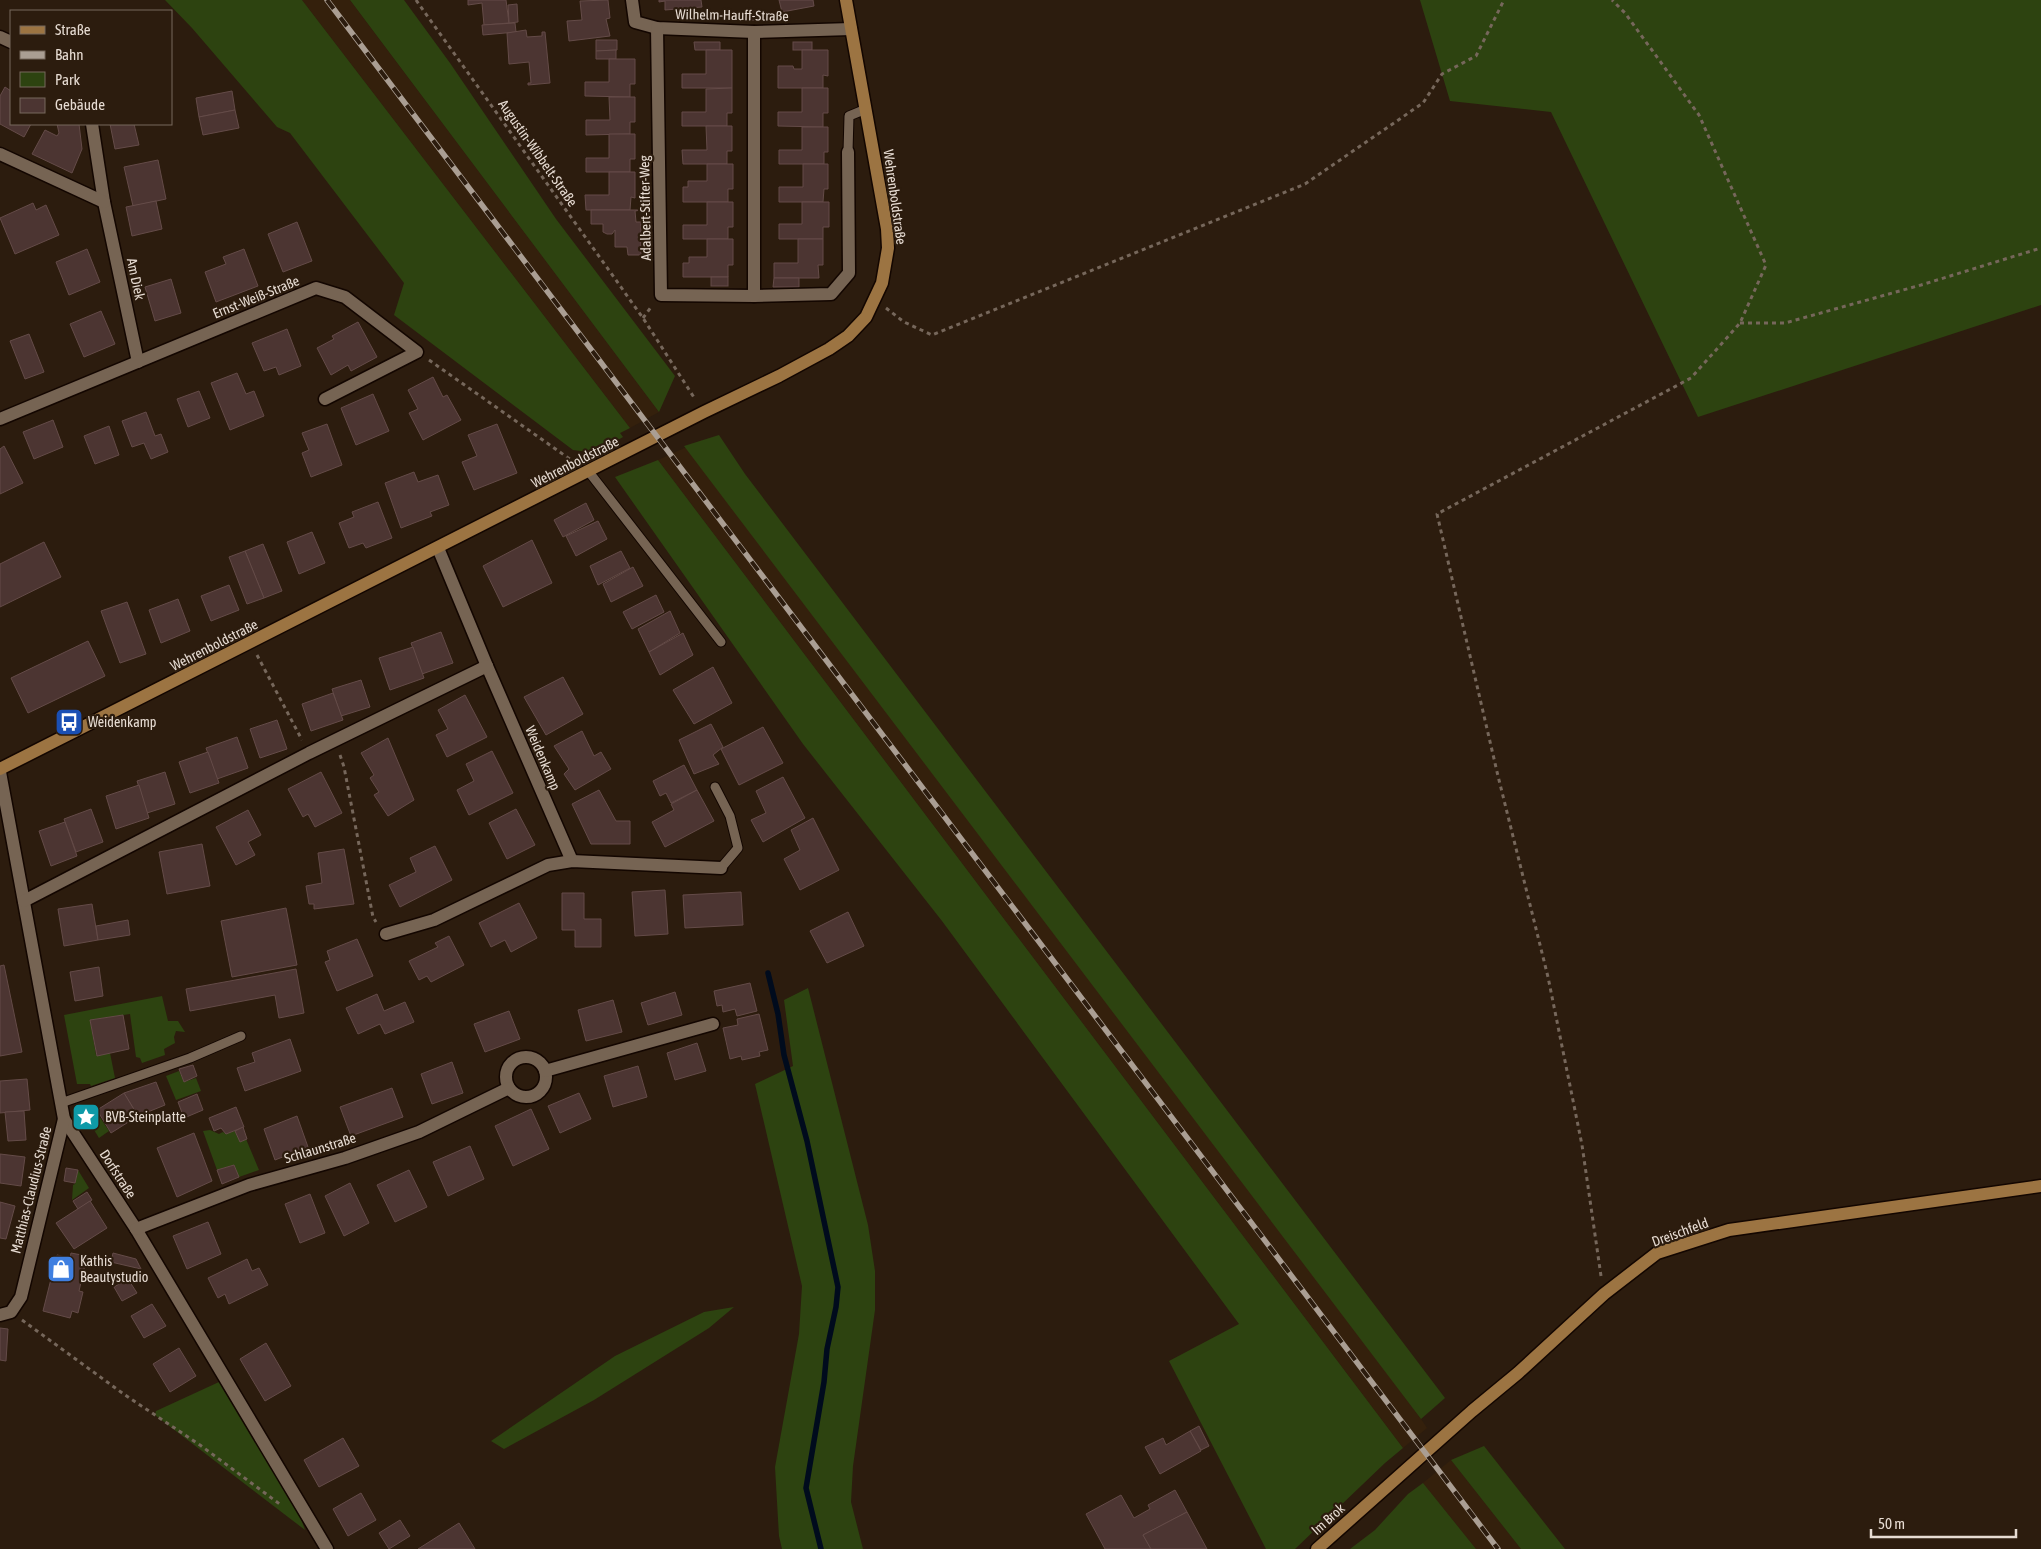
<svg xmlns="http://www.w3.org/2000/svg" width="2041" height="1549" viewBox="0 0 2041 1549" font-family="'Asap Condensed',sans-serif">
<style>
.built{fill:#34200c}
.green{fill:#2d4310}
.lines{fill:none;stroke-linecap:round;stroke-linejoin:round}
.stream{stroke:#000b1d;stroke-width:5.5}
.building{fill:#4c3532;stroke:#644b48}
.lane-casing{stroke:#130600;stroke-width:11}
.street-casing{stroke:#130600;stroke-width:15}
.secondary-casing{stroke:#130600;stroke-width:15}
.path{stroke:#76675b;stroke-width:3;stroke-dasharray:4 4;stroke-linecap:butt}
.lane{stroke:#766453;stroke-width:9}
.street{stroke:#766453;stroke-width:12}
.secondary{stroke:#9c7442;stroke-width:12}
.rail-casing{stroke:#aa9e93;stroke-width:5.5}
.rail{stroke:#2c1c0e;stroke-width:4;stroke-dasharray:11;stroke-linecap:butt}
.labels{text-anchor:middle;stroke-width:4.5;stroke-linejoin:round;paint-order:stroke}
.street-label{font-size:14px;fill:#e7dcd3;stroke:#2c1c0e}
.poi-label{font-size:14px;fill:#e7dcd3;stroke:#2c1c0e;text-anchor:start}
</style>
<rect width="100%" height="100%" fill="#2c1c0e"/>
<g class="built">
<path d="M302,0H350L659,412L630,428Z"/>
<path d="M702,440L1421,1419L1427,1428L1403,1448L658,460Z"/>
<path d="M1451,1460L1521,1549H1476L1423,1483Z"/>
</g>
<g class="green">
<path d="M165,0H302L630,428L620,433L623,437L596,453L573,450L394,315L404,283L290,133L277,127L192,28Z"/>
<path d="M350,0H404L450,63L556,219L675,376L659,412Z"/>
<path d="M1420,0H2041V305L1698,417L1551,112L1450,101Z"/>
<path d="M719,435L745,474L1445,1398L1421,1419L684,446Z"/>
<path d="M658,460L1403,1448L1385,1463L1295,1549H1266L1169,1361L1239,1324L942,921L803,744L615,477Z"/>
<path d="M808,988L868,1225L875,1271V1310L853,1466L851,1502L863,1549H782L779,1536L775,1467L799,1334L802,1286L755,1084L793,1066L784,1000Z"/>
<path d="M162,996L168,1021H178L185,1032L176,1031L174,1037L175,1043L164,1049L165,1055L142,1063L140,1058L136,1057L130,1014L90,1020L96,1055L110,1053L115,1078L91,1086L90,1084H77L64,1015Z"/>
<path d="M179,1071L184,1082L196,1078L201,1091L176,1100L166,1076Z"/>
<path d="M97,1113L109,1131L99,1138L88,1120Z"/>
<path d="M210,1130L219,1134L223,1132L226,1134L235,1131L240,1142L246,1139L259,1170L239,1177L234,1165L217,1170L203,1131Z"/>
<path d="M78,1170L89,1188L72,1200L73,1185L75,1184Z"/>
<path d="M734,1307L709,1328L594,1400L504,1449L491,1441L615,1356L704,1312Z"/>
<path d="M219,1382L300,1516L305,1530L155,1415L156,1411Z"/>
<path d="M1484,1446L1565,1549H1521L1451,1460Z"/>
<path d="M1423,1483L1476,1549H1350L1375,1530L1408,1494Z"/>
</g>
<g class="lines">
<path class="stream" d="M768,973L778,1014L784,1055L807,1141L838,1287L836,1307L827,1349L824,1382L806,1488L821,1549"/>
</g>
<g class="building">
<path d="M468,0H506L509,23L484,25L482,3L468,5Z"/>
<path d="M608,0L610,18L606,19L610,36L569,41L567,21L582,20L580,1Z"/>
<path d="M659,0H701L702,7L665,10V1L659,2Z"/>
<path d="M779,0H813L814,6L782,12Z"/>
<path d="M517,4L518,22L509,23L508,5Z"/>
<path d="M749,11L764,12V21L749,20Z"/>
<path d="M515,23L516,32L483,35L482,25Z"/>
<path d="M526,30L527,37L542,36V32H545L550,83L528,85V83H531L529,62L509,64L507,33Z"/>
<path d="M596,40H617V50L596,51Z"/>
<path d="M694,42H720V50H695Z"/>
<rect x="793" y="42" width="19" height="8"/>
<path d="M616,50V59H596V51Z"/>
<path d="M706,50H732V88H682V74H706Z"/>
<path d="M802,50H828V76L823,75V88H778V66H793L794,69H802Z"/>
<path d="M609,59H635V84H630V97L585,96V82H609Z"/>
<path d="M5,87L11,91V124H31L24,137L0,124V96Z"/>
<path d="M732,88V113H727V126H682V112H706V89Z"/>
<path d="M802,88H828V113H823V127L778,126V112H802Z"/>
<path d="M232,91L235,110L199,117L196,98Z"/>
<path d="M609,97H635V122H630V134L586,135V120H610Z"/>
<path d="M235,110L239,128L203,135L199,117Z"/>
<path d="M57,124H79L82,149L72,173L32,154L45,130L57,136L59,133Z"/>
<path d="M110,124H134L139,145L115,149Z"/>
<path d="M706,126H732V151H727V164H683L682,150H707Z"/>
<path d="M802,127H828V152H824V164H779V150H802Z"/>
<path d="M609,134H635V159H630V172H586V158H609Z"/>
<path d="M158,160L166,199L133,206L124,167Z"/>
<path d="M707,164H733V189H728V202H683V187H688V181H707Z"/>
<path d="M803,164H828V189H824L823,202H779V187H803Z"/>
<path d="M609,172H635V198L631,197L630,210H586L585,195H609Z"/>
<path d="M156,201L162,229L132,236L126,207Z"/>
<path d="M707,202H733V227H728V239H683V225H707Z"/>
<path d="M802,202H829V227H823V239H779V224H802Z"/>
<path d="M33,203L36,210L46,205L59,235L15,254L0,218Z"/>
<path d="M591,210H641L635,211L636,222H641V255H628L627,247H615V230L612,234H607L603,232V224H591Z"/>
<path d="M297,222L312,261L283,272L268,234Z"/>
<path d="M707,239H733V265H728V277H683V263H689V257H707Z"/>
<path d="M798,239H823V265H818L819,278H774V263H798Z"/>
<path d="M87,249L100,282L69,295L56,262Z"/>
<path d="M244,249L258,286L216,302L205,272L226,264L223,257Z"/>
<rect x="711" y="277" width="17" height="9"/>
<path d="M774,278H799V287H773Z"/>
<path d="M171,279L181,313L155,321L145,287Z"/>
<path d="M101,311L115,344L84,357L70,324Z"/>
<path d="M358,322L377,357L351,371L348,365L331,375L317,348L334,339L332,336Z"/>
<path d="M287,329L301,366L279,375L276,367L264,371L252,343Z"/>
<path d="M29,334L44,372L25,379L10,341Z"/>
<path d="M237,373L246,394L254,391L264,416L230,430L211,383Z"/>
<path d="M433,377L443,397L447,395L461,420L423,440L409,413L418,409L408,390Z"/>
<path d="M199,391L210,418L188,427L177,399Z"/>
<path d="M373,394L389,431L356,445L341,408Z"/>
<path d="M146,412L155,436L161,434L168,452L151,459L144,443L132,447L122,421Z"/>
<path d="M53,420L63,447L34,459L23,432Z"/>
<path d="M327,424L342,465L311,477L302,453L309,450L302,433Z"/>
<path d="M497,424L517,473L474,490L462,462L477,456L468,435Z"/>
<path d="M109,426L119,455L95,464L84,436Z"/>
<path d="M4,446L23,483L0,494V449Z"/>
<path d="M414,472L418,482L438,475L449,505L430,512L432,516L401,528L385,483Z"/>
<path d="M378,502L392,538L366,548L363,543L349,548L339,523L354,517L352,512Z"/>
<path d="M586,503L594,520L563,537L554,520Z"/>
<path d="M598,521L607,539L576,556L566,536Z"/>
<path d="M312,532L325,563L299,574L287,542Z"/>
<path d="M532,540L552,583L503,607L483,566Z"/>
<path d="M44,542L61,577L0,607V564Z"/>
<path d="M263,544L282,591L264,598L245,551Z"/>
<path d="M245,551L264,598L247,604L229,557Z"/>
<path d="M621,551L630,568L598,585L590,566Z"/>
<path d="M633,567L643,586L611,602L603,584Z"/>
<path d="M229,585L239,610L211,621L201,596Z"/>
<path d="M656,595L664,612L632,629L623,612Z"/>
<path d="M178,599L190,631L161,643L149,610Z"/>
<path d="M127,602L146,654L120,663L101,611Z"/>
<path d="M670,611L680,633L649,652L638,629Z"/>
<path d="M441,632L453,663L422,674L411,643Z"/>
<path d="M683,633L693,655L660,675L649,652Z"/>
<path d="M88,641L105,676L28,713L11,678Z"/>
<path d="M413,647L424,678L390,690L379,658Z"/>
<path d="M713,667L732,703L694,724L673,690Z"/>
<path d="M563,677L583,714L546,735L524,697Z"/>
<path d="M361,680L370,707L341,716L332,689Z"/>
<path d="M333,693L343,720L311,731L302,704Z"/>
<path d="M465,695L487,737L447,757L436,735L448,729L438,710Z"/>
<path d="M277,720L287,749L260,758L250,729Z"/>
<path d="M711,724L723,747L713,755L719,764L694,774L679,740Z"/>
<path d="M763,727L783,763L739,785L721,749Z"/>
<path d="M582,731L594,756L601,752L611,769L575,790L564,774L569,769L554,746Z"/>
<path d="M237,737L248,768L217,779L206,748Z"/>
<path d="M388,738L414,800L388,816L374,795L379,792L370,778L374,775L361,753Z"/>
<path d="M492,751L513,793L469,815L457,790L474,781L466,764Z"/>
<path d="M208,752L219,783L190,793L179,762Z"/>
<path d="M684,765L697,790L671,803L666,793L660,796L653,781Z"/>
<path d="M165,772L175,804L147,813L137,781Z"/>
<path d="M321,772L342,813L315,827L308,814L303,817L288,789Z"/>
<path d="M783,777L805,818L763,842L751,820L766,813L756,791Z"/>
<path d="M139,785L149,818L116,829L106,796Z"/>
<path d="M599,790L616,821H630V844H591L572,804Z"/>
<path d="M697,790L714,821L665,847L652,822L674,810L671,804Z"/>
<path d="M91,809L103,842L76,852L64,819Z"/>
<path d="M516,809L535,845L507,859L489,823Z"/>
<path d="M248,810L261,835L248,842L255,855L236,865L216,827Z"/>
<path d="M813,818L839,870L800,890L784,859L800,850L791,830Z"/>
<path d="M65,822L77,856L51,866L39,831Z"/>
<path d="M202,844L210,886L167,894L159,852Z"/>
<path d="M435,846L452,880L400,907L389,885L416,872L410,858Z"/>
<path d="M344,849L354,904L314,909V904H309L306,886L322,883L318,853Z"/>
<path d="M665,890L668,934L635,936L632,892Z"/>
<path d="M741,892L743,925L685,928L683,895Z"/>
<path d="M562,893H584V919H601V947H575V930H562Z"/>
<path d="M519,903L537,938L511,952L505,940L491,947L479,923Z"/>
<path d="M92,904L98,940L64,946L58,909Z"/>
<path d="M286,908L297,965L232,977L221,921Z"/>
<path d="M848,912L864,946L827,963L810,931Z"/>
<path d="M128,920L130,935L98,940L96,926Z"/>
<path d="M449,936L464,965L431,982L427,976L419,980L409,961L438,947L435,943Z"/>
<path d="M357,939L373,976L337,991L325,962L330,960L327,951Z"/>
<path d="M4,965L22,1052L0,1056V966Z"/>
<path d="M99,967L103,996L75,1001L70,972Z"/>
<path d="M296,969L304,1013L279,1018L275,995L190,1011L186,989Z"/>
<path d="M750,983L757,1011L737,1016L735,1009L723,1012L722,1005L717,1006L714,991Z"/>
<path d="M675,992L682,1015L648,1025L641,1003Z"/>
<path d="M377,994L384,1011L405,1002L414,1022L385,1034L380,1024L358,1034L346,1008Z"/>
<path d="M613,1000L622,1032L586,1041L578,1010Z"/>
<path d="M509,1011L520,1039L485,1052L474,1024Z"/>
<path d="M759,1014L768,1050L759,1052L760,1056L742,1060L741,1056L730,1059L723,1028L738,1025L737,1019Z"/>
<path d="M123,1015L129,1049L97,1056L90,1020Z"/>
<path d="M290,1039L301,1071L245,1091L237,1068L255,1062L252,1053Z"/>
<path d="M697,1043L706,1071L675,1080L667,1053Z"/>
<path d="M452,1062L463,1093L432,1104L421,1074Z"/>
<path d="M193,1065L197,1076L184,1082L179,1069Z"/>
<path d="M638,1066L647,1097L613,1107L604,1076Z"/>
<path d="M27,1079L30,1110L0,1113V1081Z"/>
<path d="M156,1082L165,1105L138,1116L124,1093Z"/>
<path d="M392,1088L403,1117L351,1136L340,1107Z"/>
<path d="M124,1093L138,1116L111,1133L97,1110Z"/>
<path d="M579,1093L591,1119L560,1133L548,1106Z"/>
<path d="M197,1094L203,1110L184,1118L178,1102Z"/>
<path d="M236,1107L244,1127L226,1134L221,1128L214,1131L209,1118Z"/>
<path d="M531,1109L549,1149L513,1166L495,1126Z"/>
<path d="M24,1111L26,1140L8,1141L5,1112Z"/>
<path d="M297,1116L308,1147L275,1160L264,1129Z"/>
<path d="M243,1127L247,1139L240,1142L235,1131Z"/>
<path d="M194,1133L212,1181L177,1197L157,1148Z"/>
<path d="M470,1146L484,1179L448,1196L433,1162Z"/>
<path d="M0,1154L25,1157L21,1186L0,1183Z"/>
<path d="M234,1165L239,1177L222,1184L217,1170Z"/>
<path d="M66,1168L78,1170L75,1183L64,1181Z"/>
<path d="M409,1170L427,1207L395,1222L377,1185Z"/>
<path d="M350,1183L369,1223L344,1236L325,1196Z"/>
<path d="M87,1192L92,1200L78,1209L73,1201Z"/>
<path d="M310,1194L325,1233L300,1243L285,1204Z"/>
<path d="M90,1201L107,1228L74,1249L56,1223Z"/>
<path d="M0,1202L15,1206L6,1239L0,1238Z"/>
<path d="M208,1222L221,1254L187,1269L173,1236Z"/>
<path d="M71,1253L87,1256L79,1291L83,1292L78,1313L72,1311L70,1318L43,1311L57,1255L70,1258Z"/>
<path d="M113,1253L136,1259L141,1269L111,1262Z"/>
<path d="M247,1259L252,1271L259,1268L268,1285L229,1304L225,1294L218,1298L208,1278Z"/>
<path d="M128,1279L137,1293L122,1301L114,1287Z"/>
<path d="M152,1304L166,1326L144,1338L131,1316Z"/>
<path d="M0,1328L8,1329L6,1361L0,1360Z"/>
<path d="M266,1343L291,1386L265,1401L240,1359Z"/>
<path d="M179,1348L196,1376L170,1392L153,1364Z"/>
<path d="M1199,1426L1209,1446L1201,1450L1190,1431Z"/>
<path d="M1190,1431L1201,1451L1160,1474L1145,1447L1163,1438L1166,1445Z"/>
<path d="M343,1438L359,1466L319,1487L304,1460Z"/>
<path d="M1175,1490L1187,1512L1143,1535L1151,1549H1105L1086,1514L1121,1495L1134,1518L1150,1509L1148,1505Z"/>
<path d="M361,1493L376,1520L348,1536L333,1509Z"/>
<path d="M1187,1512L1207,1549H1151L1143,1535Z"/>
<path d="M400,1520L410,1536L389,1549L379,1533Z"/>
<path d="M459,1523L475,1549H418Z"/>
</g>
<g class="lines">
<defs>
<g id="lane">
<path d="M848,152L849,116L866,109"/>
<path d="M589,472L721,642"/>
<path d="M715,787L730,816L738,848L721,868"/>
<path d="M61,1103L190,1058L241,1036"/>
</g>
<g id="street">
<path d="M632,0L635,22L657,28L754,32L851,29"/>
<path d="M657,28L661,295L754,296L831,294L849,273L848,152"/>
<path d="M0,37L11,42"/>
<path d="M92,124L104,202L138,362"/>
<path d="M0,154L104,202"/>
<path d="M754,296V32"/>
<path d="M0,419L316,288L345,297L417,352L325,399"/>
<path d="M438,548L487,666L572,861"/>
<path d="M0,772L64,1119L136,1229L327,1549"/>
<path d="M24,901L309,753L487,666"/>
<path d="M386,934L434,920L548,865L572,861L721,868"/>
<circle cx="526" cy="1077" r="20"/>
<path d="M545,1071L713,1024"/>
<path d="M136,1229L249,1185L345,1158L419,1132L509,1088"/>
<path d="M0,1315L11,1312L21,1297L64,1119"/>
</g>
<g id="secondary">
<path d="M0,769L704,412L779,376L829,349L848,336L866,317L882,283L888,248L887,229L846,0"/>
<path d="M1317,1549L1472,1411L1518,1373L1604,1294L1657,1253L1729,1230L2041,1186"/>
</g>
</defs>
<use href="#lane" class="lane-casing"/>
<use href="#street" class="street-casing"/>
<use href="#secondary" class="secondary-casing"/>
<g class="path">
<path d="M416,0L643,318L695,399"/>
<path d="M886,308L904,322L932,335L1305,184L1423,103L1442,74L1476,56L1504,0"/>
<path d="M643,318L651,307"/>
<path d="M1740,323H1785L1921,285L2041,248"/>
<path d="M429,360L574,462"/>
<path d="M257,655L302,740"/>
<path d="M340,755L344,767L373,917L376,922"/>
<path d="M1601,1276L1582,1145L1548,977L1498,776L1437,514L1691,378L1740,323L1766,265L1699,115L1625,13L1612,0"/>
<path d="M22,1320L125,1395L200,1445L281,1505"/>
</g>
<use href="#lane" class="lane"/>
<use href="#street" class="street"/>
<use href="#secondary" class="secondary"/>
<defs>
<path id="rail" d="M327,0L1498,1549"/>
</defs>
<use href="#rail" class="rail-casing"/>
<use href="#rail" class="rail"/>
</g>
<defs>
<symbol id="bus-square" viewBox="-11 -11 22 22"><rect x="-9" y="-9" width="18" height="18" rx="4" fill="#1a4fb4" stroke="#2c1c0e"/><path d="M-5-6H5V4H4V6H2V4H-2V6H-4V4H-5ZM-3.5-4V0h7V-4ZM-3.5 1.2v1.5H-2V1.2ZM2 1.2v1.5H3.5V1.2Z" fill="#fff"/></symbol>
<symbol id="sight-square" viewBox="-11 -11 22 22"><rect x="-9" y="-9" width="18" height="18" rx="4" fill="#0f9aa8" stroke="#2c1c0e"/><path d="M0-6L1.8-2.2L6-1.7L2.9 1.2L3.7 5.4L0 3.3L-3.7 5.4L-2.9 1.2L-6-1.7L-1.8-2.2Z" fill="#fff"/></symbol>
<symbol id="shop-square" viewBox="-11 -11 22 22"><rect x="-9" y="-9" width="18" height="18" rx="4" fill="#3f7fe0" stroke="#2c1c0e"/><path d="M-5-2.5h2.3a2.7 3.5 0 0 1 5.4 0H5L5.5 6h-11ZM-1.5-2.5h3a1.5 2.3 0 0 0-3 0Z" fill="#fff"/></symbol>
</defs>
<g fill-rule="evenodd">
<use href="#bus-square" x="53" y="706" width="32" height="32"/>
<use href="#sight-square" x="70" y="1101" width="32" height="32"/>
<use href="#shop-square" x="45" y="1253" width="32" height="32"/>
</g>
<g class="labels">
<g class="street-label">
<text transform="translate(732 15) rotate(1)" y="5">Wilhelm-Hauff-Straße</text>
<text transform="translate(538 153) rotate(55)" y="5">Augustin-Wibbelt-Straße</text>
<text transform="translate(895 197) rotate(82)" y="5">Wehrenboldstraße</text>
<text transform="translate(645 208) rotate(-91)" y="5">Adalbert-Stifter-Weg</text>
<text transform="translate(136 279) rotate(78)" y="5">Am Diek</text>
<text transform="translate(256 297) rotate(-22)" y="5">Ernst-Weiß-Straße</text>
<text transform="translate(575 462) rotate(-27)" y="5">Wehrenboldstraße</text>
<text transform="translate(214 645) rotate(-27)" y="5">Wehrenboldstraße</text>
<text transform="translate(543 758) rotate(67)" y="5">Weidenkamp</text>
<text transform="translate(320 1148) rotate(-17)" y="5">Schlaunstraße</text>
<text transform="translate(118 1174) rotate(57)" y="5">Dorfstraße</text>
<text transform="translate(31 1190) rotate(-76)" y="5">Matthias-Claudius-Straße</text>
<text transform="translate(1680 1232) rotate(-20)" y="5">Dreischfeld</text>
<text transform="translate(1328 1519) rotate(-42)" y="5">Im Brok</text>
</g>
<g class="poi-label">
<text x="88" y="727">Weidenkamp</text>
<text x="105" y="1122">BVB-Steinplatte</text>
<text x="80" y="1266">Kathis<tspan x="80" dy="16">Beautystudio</tspan></text>
</g>
</g>
<rect x="10" y="10" width="162" height="115" fill="#2c1c0e" stroke="#77695d"/>
<rect x="20" y="26" width="25" height="8" fill="#9c7442" stroke="#77695d"/>
<text x="55" y="35" font-size="15" fill="#e7dcd3">Straße</text>
<rect x="20" y="51" width="25" height="8" fill="#aa9e93" stroke="#77695d"/>
<text x="55" y="60" font-size="15" fill="#e7dcd3">Bahn</text>
<rect x="20" y="72" width="25" height="15" fill="#2d4310" stroke="#77695d"/>
<text x="55" y="85" font-size="15" fill="#e7dcd3">Park</text>
<rect x="20" y="98" width="25" height="15" fill="#4c3532" stroke="#77695d"/>
<text x="55" y="110" font-size="15" fill="#e7dcd3">Gebäude</text>
<path d="M1871 1529v8h145v-8" fill="none" stroke="#e7dcd3" stroke-width="2.5"/>
<text x="1878" y="1529" font-size="15" fill="#e7dcd3" stroke="#2c1c0e" stroke-width="4" paint-order="stroke">50 m</text>
</svg>
